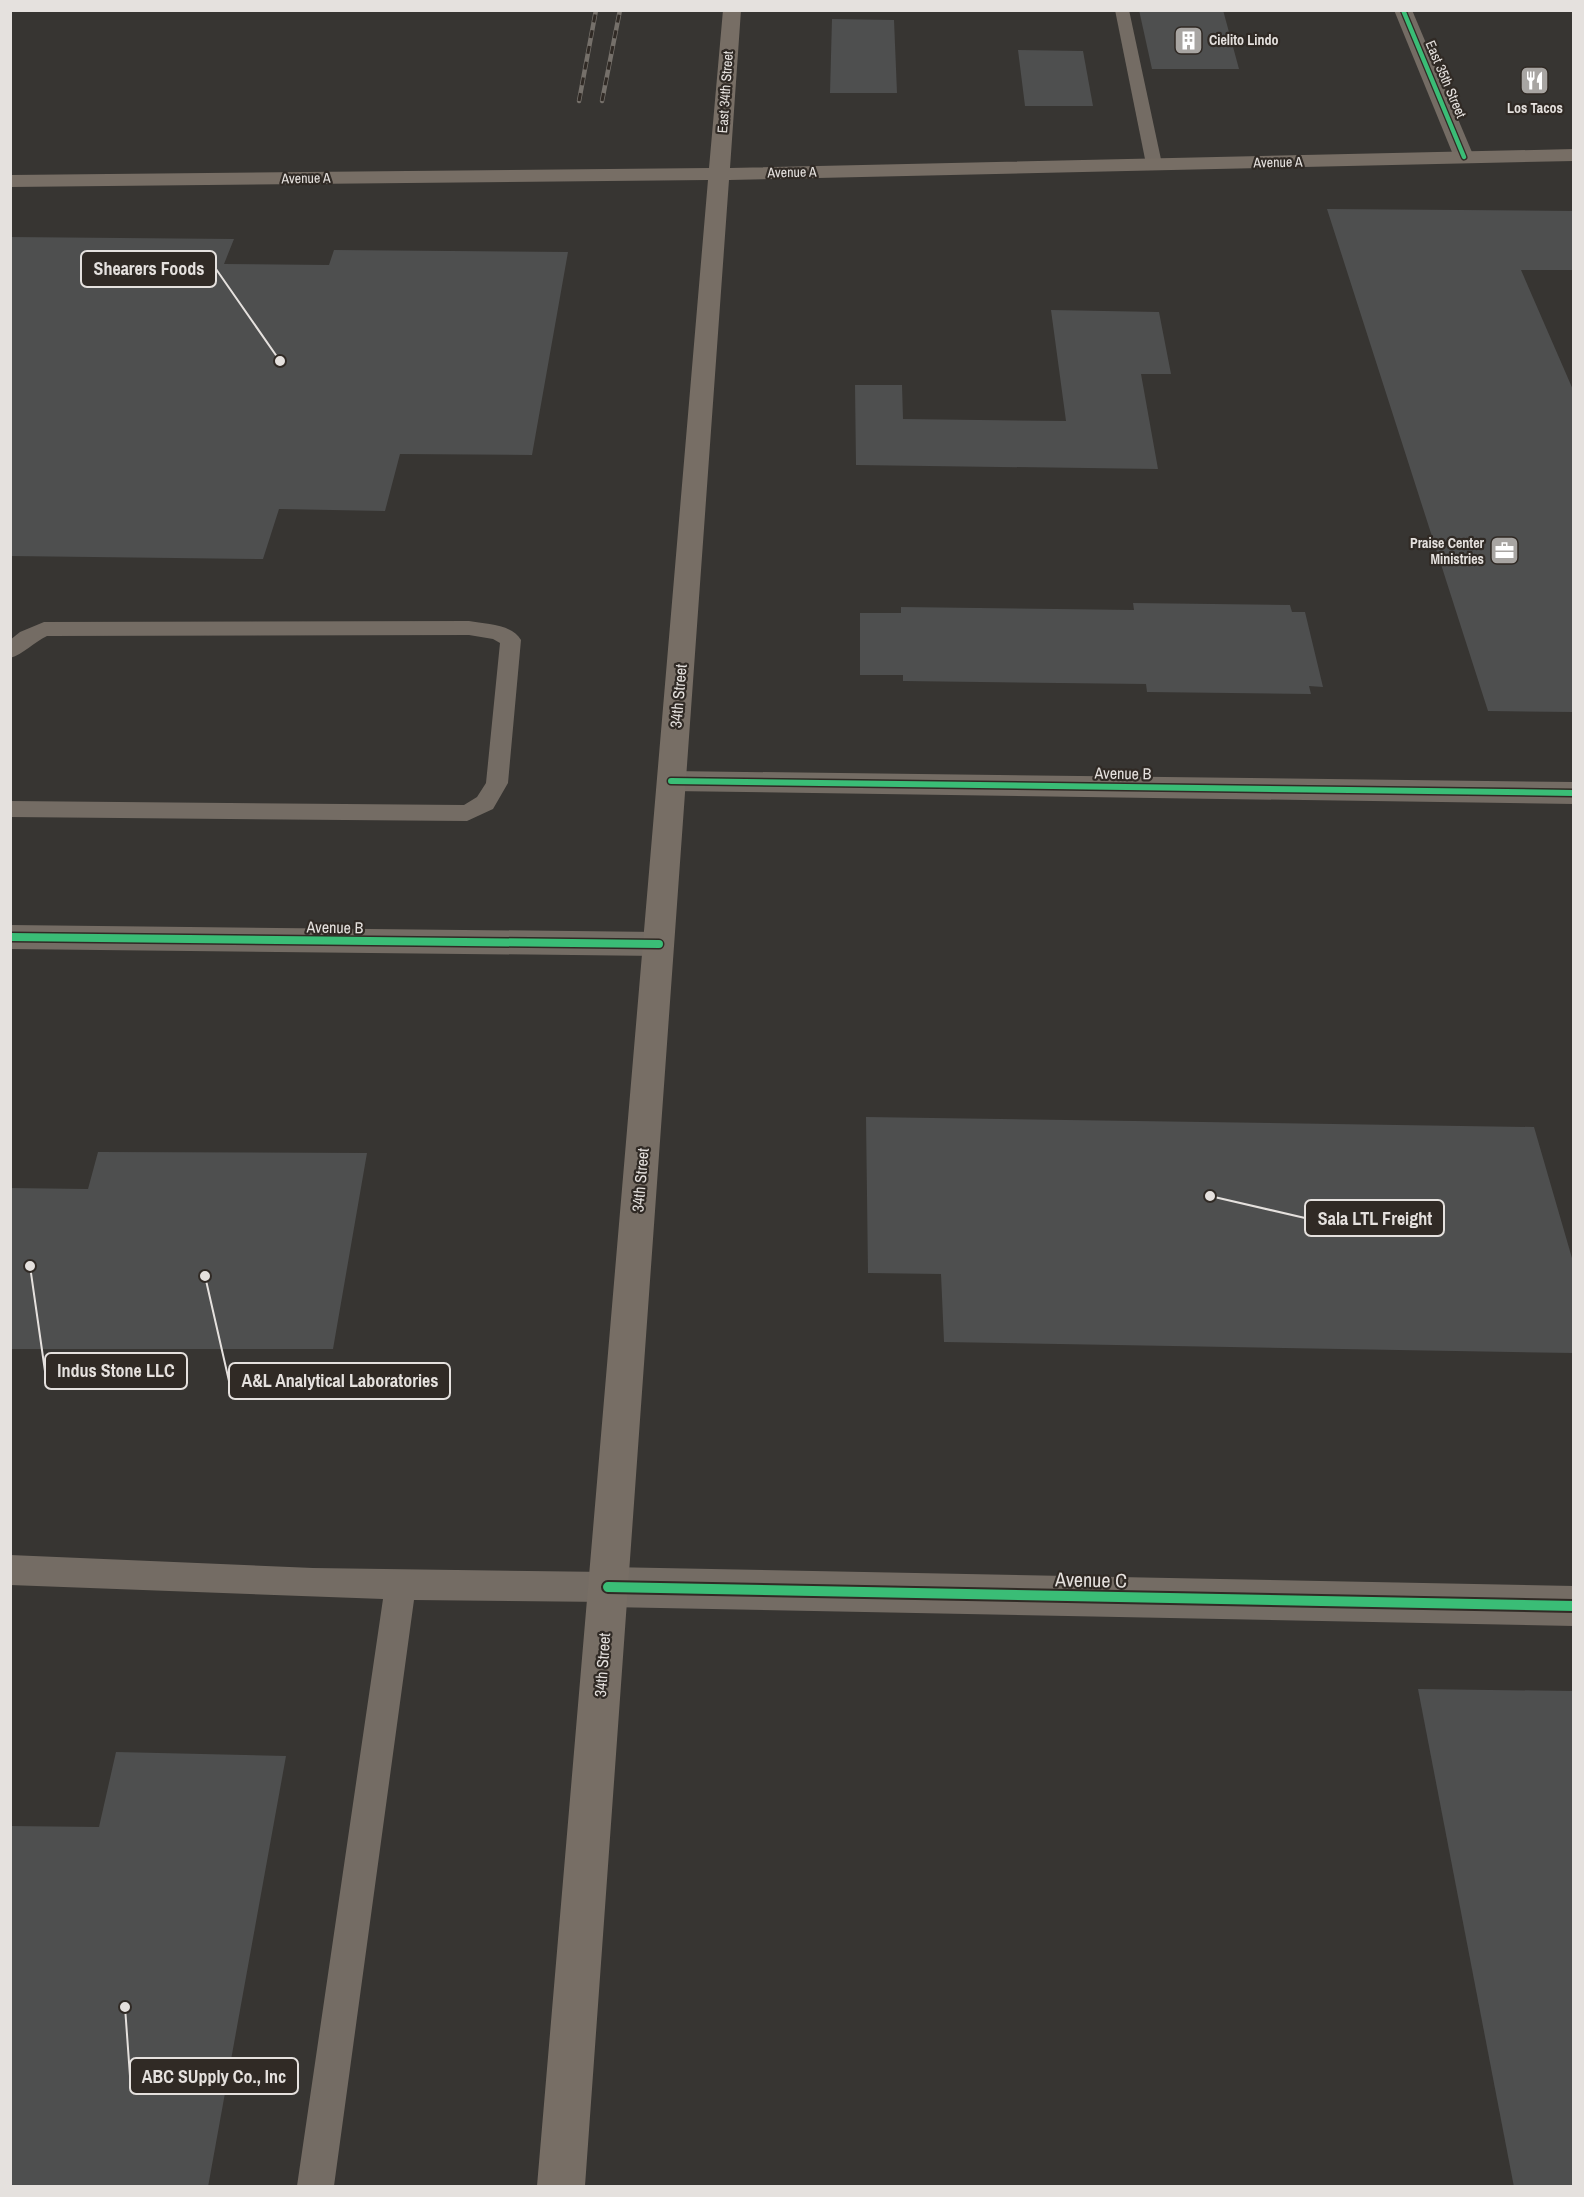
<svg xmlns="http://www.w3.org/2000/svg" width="1584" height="2197" viewBox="0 0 1584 2197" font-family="'Archivo Narrow',sans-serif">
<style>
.building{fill:#4e4f4f}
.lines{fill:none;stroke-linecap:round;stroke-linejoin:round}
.lane{fill:#746c64;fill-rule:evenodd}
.street{fill:#746c64;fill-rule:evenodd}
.secondary{fill:#776e65;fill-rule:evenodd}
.rail-casing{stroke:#75706a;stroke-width:4.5}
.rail{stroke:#302a25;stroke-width:3;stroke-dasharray:8;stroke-linecap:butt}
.cycleway-far3-casing{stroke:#302a25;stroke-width:7}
.cycleway-far2-casing{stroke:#302a25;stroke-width:9}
.cycleway-far1-casing{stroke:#302a25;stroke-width:11}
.cycleway-casing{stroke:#302a25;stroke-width:14}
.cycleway-far3{stroke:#3abd76;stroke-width:4.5}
.cycleway-far2{stroke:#3abd76;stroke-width:6}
.cycleway-far1{stroke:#3abd76;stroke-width:8}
.cycleway{stroke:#3abd76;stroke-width:10}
.labels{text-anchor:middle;stroke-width:4.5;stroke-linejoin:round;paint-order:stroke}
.far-poi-label{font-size:14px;font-weight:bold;fill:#e5e1de;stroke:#302a25;text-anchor:start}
.far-street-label{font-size:14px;fill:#e5e1de;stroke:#302a25}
.street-label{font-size:16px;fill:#e5e1de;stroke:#302a25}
.near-street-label{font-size:20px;fill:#e5e1de;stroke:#302a25}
.leader{fill:none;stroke:#e5e1de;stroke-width:2}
.callout-dot{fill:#e5e1de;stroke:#302a25;stroke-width:2}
.callout{fill:#302a25;stroke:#e5e1de;stroke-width:2}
.callout-label{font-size:18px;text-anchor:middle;font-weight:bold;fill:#e5e1de}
</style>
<rect width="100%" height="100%" fill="#373532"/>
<g class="building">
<path d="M1139,10H1223L1239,69H1152Z"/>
<path d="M832,19L894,20L897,93H830Z"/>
<path d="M1018,50L1083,51L1093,106H1025Z"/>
<path d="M1327,209L1574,211V270H1521L1574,392V712L1488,711Z"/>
<path d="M10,237L234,239L224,264L329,265L334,250L568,252L532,455L400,454L385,511L279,509L263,559L10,556Z"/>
<path d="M1051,310L1159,312L1171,374H1141L1158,469L856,465L855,385H902L903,419L1066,421Z"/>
<path d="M1133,603L1290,605L1292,612H1305L1323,687L1309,686L1311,694L1147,692L1146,684L903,681V675H860V613H901V607L1134,610Z"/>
<path d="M866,1117L1534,1127L1574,1265V1353L944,1342L941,1274L868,1273Z"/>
<path d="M98,1152L367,1153L333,1349H10V1188L88,1189Z"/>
<path d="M1418,1689L1574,1691V2187H1514Z"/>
<path d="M116,1752L286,1756L208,2187H10V1826L99,1827Z"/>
</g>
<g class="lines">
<g class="lane">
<path d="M1115,10H1129L1162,164L1160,167L1154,169L1146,164Z"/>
<path d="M469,621C486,624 512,624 521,640L508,783L493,809L467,821L10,817V801L464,805L477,797L486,783L500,643L493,639L469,635L47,636C34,642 24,654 10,658V640L20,632L44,622Z"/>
<path d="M10,1555L313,1568L608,1572L619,1576L623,1587L619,1598L608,1602L414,1600L334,2186H297L383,1599L10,1585Z"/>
</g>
<g class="street">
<path d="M1394,10H1412L1474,157L1471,161H1457L1454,157Z"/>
<path d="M671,771L1574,782V804L671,791L661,788L657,781L661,774Z"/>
<path d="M10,925L659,932L670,935L674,944L670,953L659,956L10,949Z"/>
<path d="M608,1567L1574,1586V1626L608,1607L594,1601L588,1587L594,1573Z"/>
</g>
<path class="secondary" d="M723,10H741L730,168L1574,149V161L729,180L585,2186H537L708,180L10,187V175L709,168Z"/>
<defs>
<g id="rail">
<path d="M579,101L596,10"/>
<path d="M602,101L620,10"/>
</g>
</defs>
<use href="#rail" class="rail-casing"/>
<use href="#rail" class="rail"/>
<defs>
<path id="cycleway-far3" d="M1403,10L1464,157"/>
<path id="cycleway-far2" d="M671,781L1574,793"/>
<path id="cycleway-far1" d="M10,937L659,944"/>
<path id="cycleway" d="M608,1587L1574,1606"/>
</defs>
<use href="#cycleway-far3" class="cycleway-far3-casing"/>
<use href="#cycleway-far2" class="cycleway-far2-casing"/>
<use href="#cycleway-far1" class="cycleway-far1-casing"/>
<use href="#cycleway" class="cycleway-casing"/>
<use href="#cycleway-far3" class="cycleway-far3"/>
<use href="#cycleway-far2" class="cycleway-far2"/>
<use href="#cycleway-far1" class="cycleway-far1"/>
<use href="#cycleway" class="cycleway"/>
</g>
<defs>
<symbol id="building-square" viewBox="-11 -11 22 22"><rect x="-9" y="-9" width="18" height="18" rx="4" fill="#a8a5a2" stroke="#302a25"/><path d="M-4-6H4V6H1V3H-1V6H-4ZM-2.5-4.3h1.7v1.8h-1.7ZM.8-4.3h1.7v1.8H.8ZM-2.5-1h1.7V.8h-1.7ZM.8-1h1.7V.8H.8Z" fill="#fff"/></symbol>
<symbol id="restaurant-square" viewBox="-11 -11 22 22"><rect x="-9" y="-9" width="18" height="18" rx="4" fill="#a8a5a2" stroke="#302a25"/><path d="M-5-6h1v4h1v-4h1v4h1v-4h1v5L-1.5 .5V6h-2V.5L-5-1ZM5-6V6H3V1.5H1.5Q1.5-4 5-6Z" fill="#fff"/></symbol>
<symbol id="office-square" viewBox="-11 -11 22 22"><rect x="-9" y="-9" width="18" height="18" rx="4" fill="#a8a5a2" stroke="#302a25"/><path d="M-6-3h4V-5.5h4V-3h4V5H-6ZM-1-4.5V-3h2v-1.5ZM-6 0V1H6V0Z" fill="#fff"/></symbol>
</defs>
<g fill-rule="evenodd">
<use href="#building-square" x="1172" y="24" width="33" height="33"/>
<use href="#restaurant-square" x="1518" y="64" width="33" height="33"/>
<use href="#office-square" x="1488" y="534" width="33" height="33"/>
</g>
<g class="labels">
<g class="far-poi-label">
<text x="1209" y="45">Cielito Lindo</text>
<text x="1535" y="113" text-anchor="middle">Los Tacos</text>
<text x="1484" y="548" text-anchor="end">Praise Center<tspan x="1484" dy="16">Ministries</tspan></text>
</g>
<g class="far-street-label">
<text transform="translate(1446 79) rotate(67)" y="5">East 35th Street</text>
<text transform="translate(725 92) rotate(-86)" y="5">East 34th Street</text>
<text transform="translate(1278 162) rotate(-1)" y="5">Avenue A</text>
<text transform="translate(792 172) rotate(-1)" y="5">Avenue A</text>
<text transform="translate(306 178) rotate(-1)" y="5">Avenue A</text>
</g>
<g class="street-label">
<text transform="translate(678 696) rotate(-85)" y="6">34th Street</text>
<text transform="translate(1123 773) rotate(1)" y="6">Avenue B</text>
<text transform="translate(335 927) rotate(1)" y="6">Avenue B</text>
<text transform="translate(640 1180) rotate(-85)" y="6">34th Street</text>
<text transform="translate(602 1665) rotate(-86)" y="6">34th Street</text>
</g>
<g class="near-street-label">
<text transform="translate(1091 1580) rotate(1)" y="7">Avenue C</text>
</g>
</g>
<path class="leader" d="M280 361L216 269M1210 1196L1305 1218M30 1266L45 1371M205 1276L229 1381M125 2007L130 2076"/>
<g class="callout-dot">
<circle cx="280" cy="361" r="6"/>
<circle cx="1210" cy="1196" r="6"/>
<circle cx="30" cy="1266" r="6"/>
<circle cx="205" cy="1276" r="6"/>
<circle cx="125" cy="2007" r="6"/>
</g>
<g class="callout">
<rect x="81" y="251" width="135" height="36" rx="6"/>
<rect x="1305" y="1200" width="139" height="36" rx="6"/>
<rect x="45" y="1353" width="142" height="36" rx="6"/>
<rect x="229" y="1363" width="221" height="36" rx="6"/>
<rect x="130" y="2058" width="168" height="36" rx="6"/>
</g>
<g class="callout-label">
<text x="149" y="275">Shearers Foods</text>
<text x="1375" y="1225">Sala LTL Freight</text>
<text x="116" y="1377">Indus Stone LLC</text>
<text x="340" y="1387">A&amp;L Analytical Laboratories</text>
<text x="214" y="2083">ABC SUpply Co., Inc</text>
</g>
<rect width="1584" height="2197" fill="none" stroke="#e5e1de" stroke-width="24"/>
</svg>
